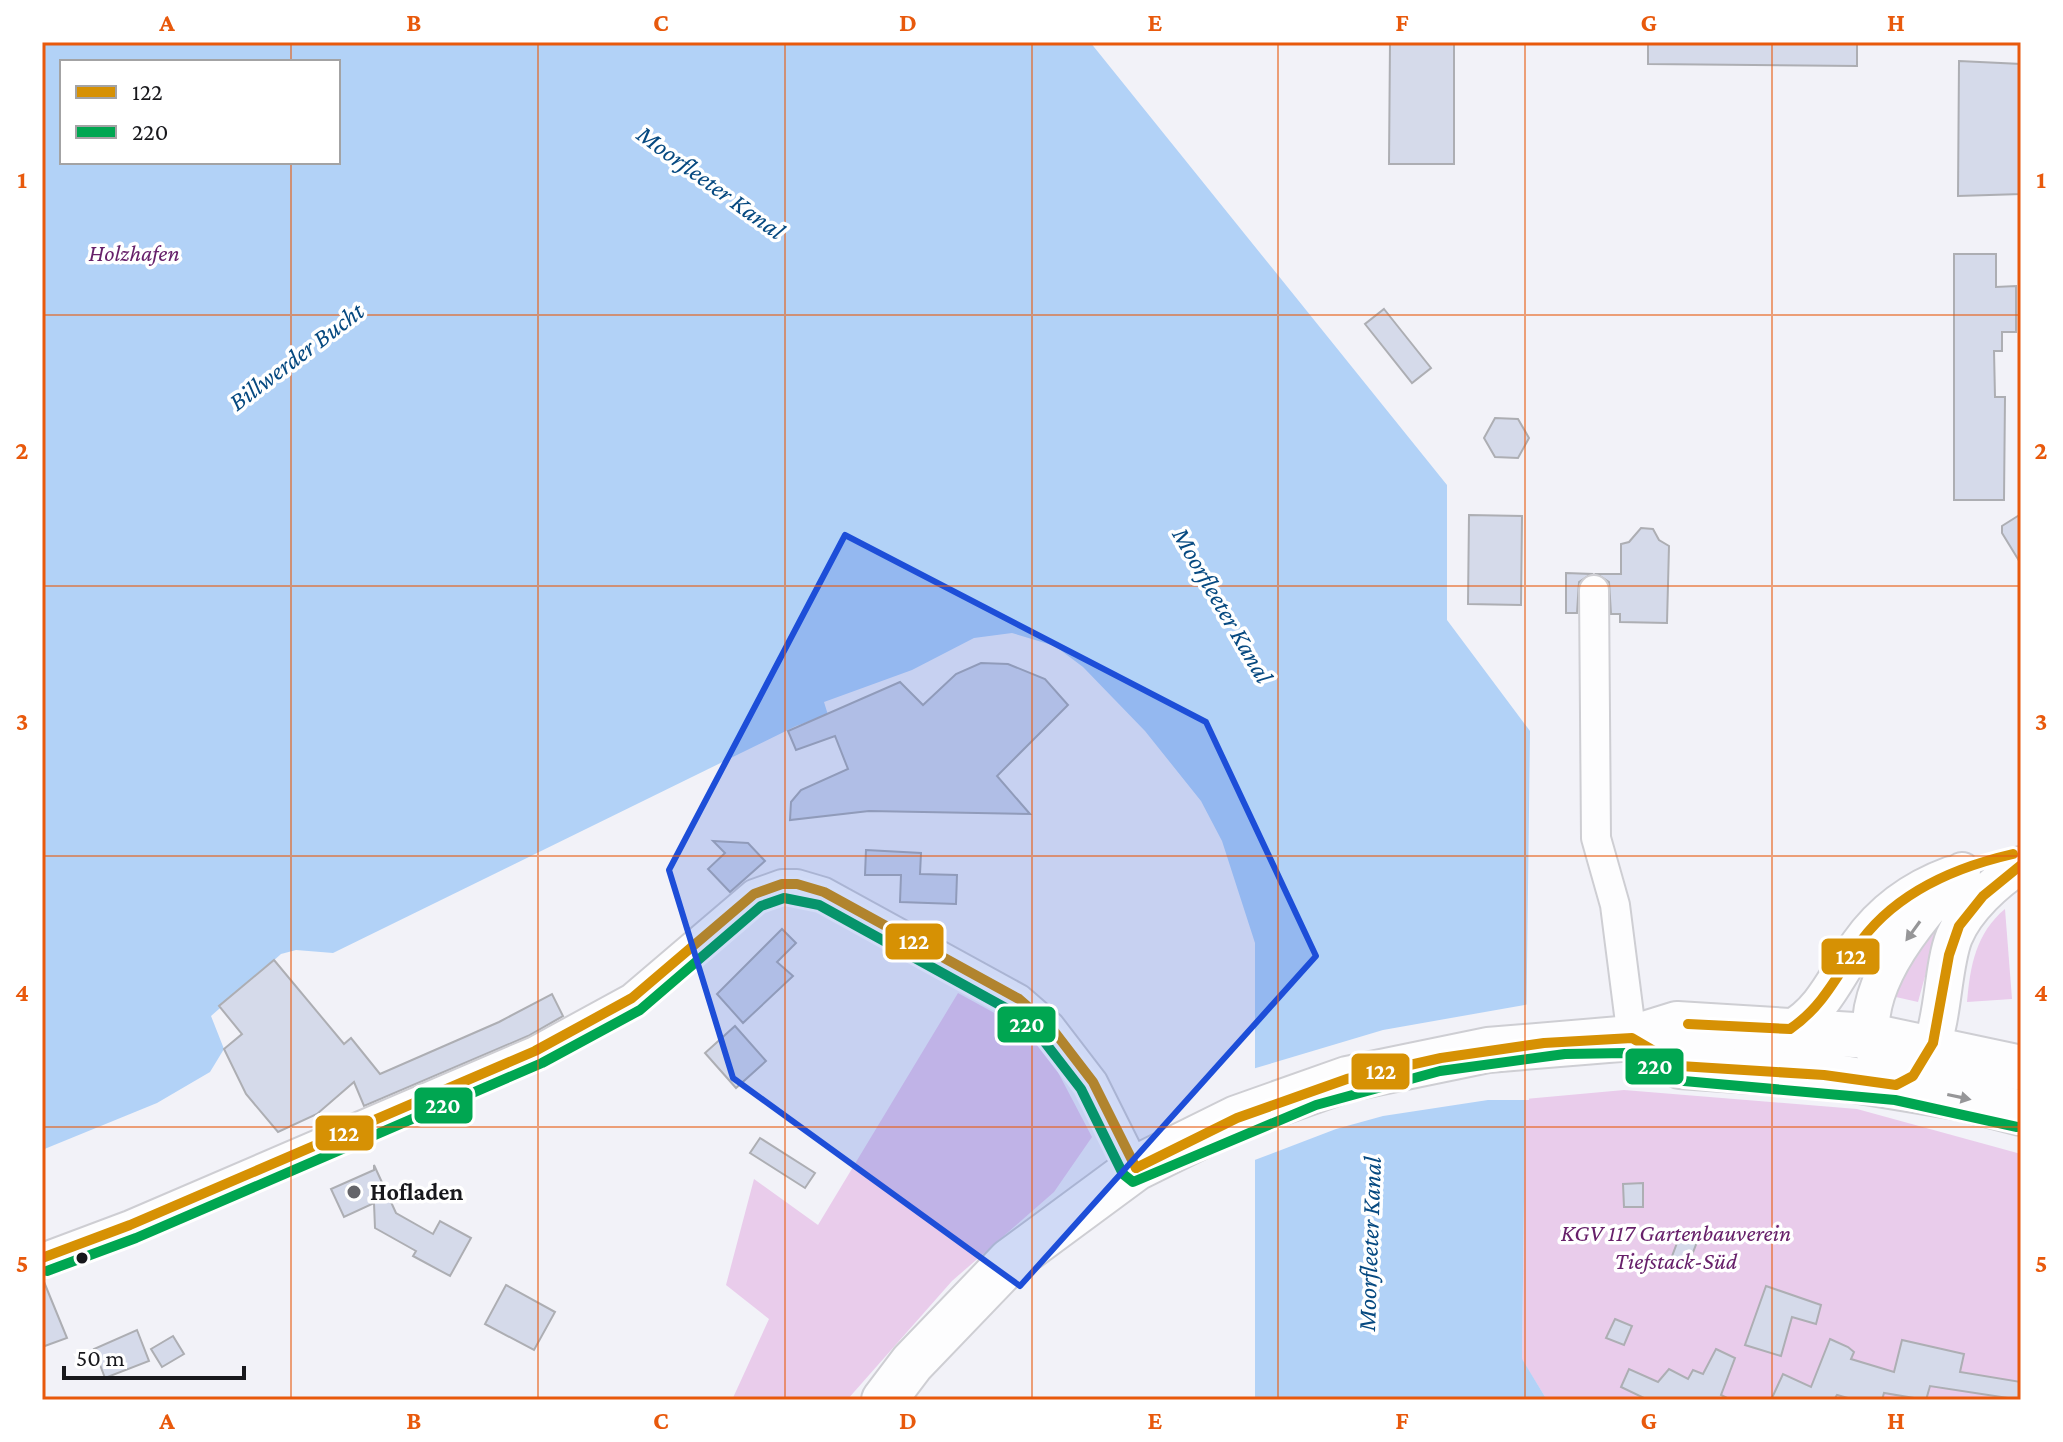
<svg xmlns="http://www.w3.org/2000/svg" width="2063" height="1442" viewBox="0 0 2063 1442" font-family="'Crimson Pro',serif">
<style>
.green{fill:#e9cceb}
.water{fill:#b2d2f7;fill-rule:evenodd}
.pier{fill:#f2f2f8}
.building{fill:#d5daea;stroke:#adaeb3;stroke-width:2}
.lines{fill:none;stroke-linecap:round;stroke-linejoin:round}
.minor-casing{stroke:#ceced3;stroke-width:32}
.tertiary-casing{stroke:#ceced3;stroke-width:40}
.primary-casing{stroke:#ceced3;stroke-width:48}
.minor{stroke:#fdfdfe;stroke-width:28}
.tertiary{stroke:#fdfdfe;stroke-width:36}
.primary{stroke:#fdfdfe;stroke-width:44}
.bus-1-casing{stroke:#fff;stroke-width:16}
.bus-2-casing{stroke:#fff;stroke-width:16}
.bus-1{stroke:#d69104;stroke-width:10}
.bus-2{stroke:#00a651;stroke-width:10}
.oneway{fill:#969698}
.marked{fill:#1d4ed8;fill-opacity:0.2;stroke:#1d4ed8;stroke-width:6;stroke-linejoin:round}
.grid{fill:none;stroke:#e8590c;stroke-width:2;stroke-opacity:0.55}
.poi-dot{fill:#646469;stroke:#fff;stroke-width:3}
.bus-dot{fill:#18181c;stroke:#fff;stroke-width:3}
.labels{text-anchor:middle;stroke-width:7;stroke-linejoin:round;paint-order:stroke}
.park-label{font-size:24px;font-style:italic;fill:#67206a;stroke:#fff}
.poi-label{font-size:24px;font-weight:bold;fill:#18181c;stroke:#fff;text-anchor:start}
.water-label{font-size:26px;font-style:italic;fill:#064980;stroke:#fff}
.line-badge{stroke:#fff;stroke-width:3}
.badge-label{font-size:22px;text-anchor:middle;font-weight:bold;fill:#fff}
.neatline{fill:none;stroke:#e8590c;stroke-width:3}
.grid-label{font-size:26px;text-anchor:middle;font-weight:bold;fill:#e8590c}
</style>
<rect width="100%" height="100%" fill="#f2f2f8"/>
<g class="green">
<path d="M1952,902L1957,910L1927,969L1918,1002L1887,995Z"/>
<path d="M2005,909L2012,999L1967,1002C1970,966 1976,933 2005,909Z"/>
<path d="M958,993L1040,1038L1092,1137L1054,1192L952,1281L847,1400H732L769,1319L726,1285L754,1179L818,1225Z"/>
<path d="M1624,1090L1857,1109L2021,1154V1400H1547L1522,1360L1525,1099Z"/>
</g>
<path class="water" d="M42,42H1090L1447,485V620L1530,731L1522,1359L1547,1400H1255V943L1222,841L1201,801L1145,731L1083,667L1055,646L1012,633L974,638L912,670L824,702L828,715L796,726L333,953L296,950L281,954L211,1016L224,1049L210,1072L157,1103L42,1150ZM62,62H338V162H62Z"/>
<path class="pier" d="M1530,1004L1529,1100H1488L1383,1116L1336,1129L1252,1161L1249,1070L1383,1030Z"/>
<g class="building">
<path d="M1390,42H1454V164H1389Z"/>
<path d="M1648,42H1857V66L1648,64Z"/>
<path d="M1959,61L2021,64V194L1958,196Z"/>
<path d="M1954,254H1996V287L2016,286V332H2002V351H1994L1995,397H2005L2004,500H1954Z"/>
<path d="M1384,309L1431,368L1412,383L1365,324Z"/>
<path d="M1495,418L1518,419L1529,438L1518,458L1495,457L1484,438Z"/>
<path d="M2021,514V564L2002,533V526Z"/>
<path d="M1469,515L1522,516L1521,605L1468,604Z"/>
<path d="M1641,528L1653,529L1659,540L1669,546L1667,623L1620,622V614H1611L1609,582L1597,574H1621V544L1629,542Z"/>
<path d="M1566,573L1591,574L1579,582L1577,613H1566Z"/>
<path d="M981,663L1008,664L1045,679L1068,705L997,776L1030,814L869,811L790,820L791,802L801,790L848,769L835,736L796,750L788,731L900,682L923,705L956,674Z"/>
<path d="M713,841L748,843L765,861L730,892L708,869L725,853Z"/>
<path d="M866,850L921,853L920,874L957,875L956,904L900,902L901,875H865Z"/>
<path d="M782,929L796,943L777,962L793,976L743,1023L717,994Z"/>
<path d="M274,960L344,1044L351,1038L380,1074L499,1022L552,994L563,1016L528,1036L364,1106L354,1082L317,1114L278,1132L246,1094L224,1049L242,1034L219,1006Z"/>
<path d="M735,1026L766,1061L736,1088L705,1053Z"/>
<path d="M760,1138L815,1173L805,1188L750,1153Z"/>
<path d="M374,1165L396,1213L433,1234L440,1221L471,1238L450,1276L413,1256L416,1251L375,1228L374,1203L344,1217L331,1189L374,1170Z"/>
<path d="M1643,1183V1207H1624L1623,1184Z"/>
<path d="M1680,1235L1697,1242L1688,1265L1671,1259Z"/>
<path d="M42,1277L67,1338L42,1347Z"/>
<path d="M506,1285L555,1312L534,1350L485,1324Z"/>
<path d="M1766,1286L1821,1305L1816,1324L1792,1317L1781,1356L1745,1345Z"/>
<path d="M1615,1319L1632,1326L1624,1345L1606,1338Z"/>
<path d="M137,1330L149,1361L105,1378L94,1349Z"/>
<path d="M173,1336L184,1354L162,1367L151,1349Z"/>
<path d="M1830,1339L1848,1347L1854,1352L1851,1359L1894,1372L1902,1340L1964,1354L1960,1372L2021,1382V1400L1930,1386L1926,1400L1884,1393L1882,1400H1855L1837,1395L1835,1398L1839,1400H1771L1783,1374L1811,1387Z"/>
<path d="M1716,1349L1735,1358L1721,1395L1731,1400H1648L1621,1387L1629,1369L1658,1382L1669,1369L1688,1379L1693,1370L1703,1374Z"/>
</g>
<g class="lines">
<defs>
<g id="minor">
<path d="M1594,590L1596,838L1615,905L1632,1038"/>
<path d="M42,1258L130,1225L535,1051L632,998L754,894L782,884H797L824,892L1019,999L1050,1026L1093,1082L1136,1168"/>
</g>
<g id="tertiary">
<path d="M1962,871C1914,921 1828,1019 1896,1085C1948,1070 1937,981 1954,937C1966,908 1996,881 2021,865"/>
<path d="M1790,1029C1824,1011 1837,974 1859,944C1883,910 1913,889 1951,875"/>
</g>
<g id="primary">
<path d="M1632,1038L1680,1066L1836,1077L1963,1098L2021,1113"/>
<path d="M884,1400L912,1363L1010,1261L1136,1168L1237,1118L1347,1079L1488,1050L1632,1038L1677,1024L1870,1036L2021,1068"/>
</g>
</defs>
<use href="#minor" class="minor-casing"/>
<use href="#tertiary" class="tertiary-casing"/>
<use href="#primary" class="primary-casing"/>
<use href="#minor" class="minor"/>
<use href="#tertiary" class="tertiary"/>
<use href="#primary" class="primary"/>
<defs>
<g id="bus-1">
<path d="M1688,1024L1790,1029C1821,1008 1836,978 1856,948C1892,894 1952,868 2013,854"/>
<path d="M1136,1168L1237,1118L1347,1079L1441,1058L1544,1043L1632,1038L1680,1066L1824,1075L1896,1085L1913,1076L1933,1043L1949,955L1959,926L1983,896L2021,865"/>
<path d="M42,1258L130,1225L535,1051L632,998L754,894L782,884H797L824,892L1019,999L1050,1026L1093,1082L1136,1168"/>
</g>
<path id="bus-2" d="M47,1271L136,1238L542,1063L640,1010L761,906L784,898L819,905L1011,1011L1040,1036L1081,1089L1123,1174L1133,1182L1316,1105L1440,1071L1565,1054L1627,1053L1684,1081L1895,1100L2017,1127"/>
</defs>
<use href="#bus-1" class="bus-1-casing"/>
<use href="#bus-2" class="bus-2-casing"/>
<use href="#bus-1" class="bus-1"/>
<use href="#bus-2" class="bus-2"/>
</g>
<defs><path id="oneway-solid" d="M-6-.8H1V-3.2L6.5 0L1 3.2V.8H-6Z" transform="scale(2)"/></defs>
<g class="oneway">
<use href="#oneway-solid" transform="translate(1913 931) rotate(126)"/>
<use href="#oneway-solid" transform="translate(1959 1097) rotate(12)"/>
</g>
<path class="marked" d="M845,535L1206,722L1316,956L1020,1286L733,1078L669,870Z"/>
<path class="grid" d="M291,42V62M538,42V1400M785,42V1400M1032,42V1400M1278,42V1400M1525,42V1400M1772,42V1400M291,162V1400M42,315H2021M42,586H2021M42,856H2021M42,1127H2021"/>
<circle class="poi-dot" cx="354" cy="1192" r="8"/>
<circle class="bus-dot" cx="82" cy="1258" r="7"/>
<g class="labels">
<g class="park-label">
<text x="134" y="261">Holzhafen</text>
<text x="1676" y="1241">KGV 117 Gartenbauverein<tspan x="1676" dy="28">Tiefstack-Süd</tspan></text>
</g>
<g class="poi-label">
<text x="370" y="1200">Hofladen</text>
</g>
<g class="water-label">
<text transform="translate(711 182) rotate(36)" y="9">Moorfleeter Kanal</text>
<text transform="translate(296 356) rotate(-37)" y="9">Billwerder Bucht</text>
<text transform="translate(1223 605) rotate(60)" y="9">Moorfleeter Kanal</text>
<text transform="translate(1369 1244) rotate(-88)" y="9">Moorfleeter Kanal</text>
</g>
</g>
<g class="line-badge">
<rect x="884" y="922" width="61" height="39" rx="8" fill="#d69104"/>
<rect x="1820" y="937" width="61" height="39" rx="8" fill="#d69104"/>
<rect x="996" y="1005" width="61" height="39" rx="8" fill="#00a651"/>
<rect x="1624" y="1047" width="61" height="39" rx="8" fill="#00a651"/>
<rect x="1350" y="1052" width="61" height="39" rx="8" fill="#d69104"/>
<rect x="413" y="1086" width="61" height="39" rx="8" fill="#00a651"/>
<rect x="314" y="1114" width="61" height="38" rx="8" fill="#d69104"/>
</g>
<g class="badge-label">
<text x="914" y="949">122</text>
<text x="1851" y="964">122</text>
<text x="1027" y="1032">220</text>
<text x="1655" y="1074">220</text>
<text x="1381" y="1079">122</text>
<text x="443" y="1113">220</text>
<text x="344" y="1141">122</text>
</g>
<rect width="2063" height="1442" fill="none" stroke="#ffffff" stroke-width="88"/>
<rect x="60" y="60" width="280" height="104" fill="#ffffff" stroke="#a3a3a4" stroke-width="2"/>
<rect x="76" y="86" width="40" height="12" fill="#d69104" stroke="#a3a3a4" stroke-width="2"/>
<text x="132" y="100" font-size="24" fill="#18181c">122</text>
<rect x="76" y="126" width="40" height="12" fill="#00a651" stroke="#a3a3a4" stroke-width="2"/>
<text x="132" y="140" font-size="24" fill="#18181c">220</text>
<path d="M64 1366v12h180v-12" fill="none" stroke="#18181c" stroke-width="4"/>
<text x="76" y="1366" font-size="24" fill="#18181c" stroke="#ffffff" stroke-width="6" paint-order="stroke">50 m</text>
<rect x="44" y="44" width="1975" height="1354" class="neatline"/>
<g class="grid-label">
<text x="167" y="31">A</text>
<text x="414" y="31">B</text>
<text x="661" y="31">C</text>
<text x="908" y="31">D</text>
<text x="1155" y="31">E</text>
<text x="1402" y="31">F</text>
<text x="1649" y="31">G</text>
<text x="1896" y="31">H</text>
<text x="22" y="188">1</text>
<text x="2041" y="188">1</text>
<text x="22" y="459">2</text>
<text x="2041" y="459">2</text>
<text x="22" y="730">3</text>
<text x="2041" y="730">3</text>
<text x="22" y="1001">4</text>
<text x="2041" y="1001">4</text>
<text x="22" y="1272">5</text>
<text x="2041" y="1272">5</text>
<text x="167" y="1429">A</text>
<text x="414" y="1429">B</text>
<text x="661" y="1429">C</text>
<text x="908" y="1429">D</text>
<text x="1155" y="1429">E</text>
<text x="1402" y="1429">F</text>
<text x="1649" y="1429">G</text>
<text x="1896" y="1429">H</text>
</g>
</svg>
